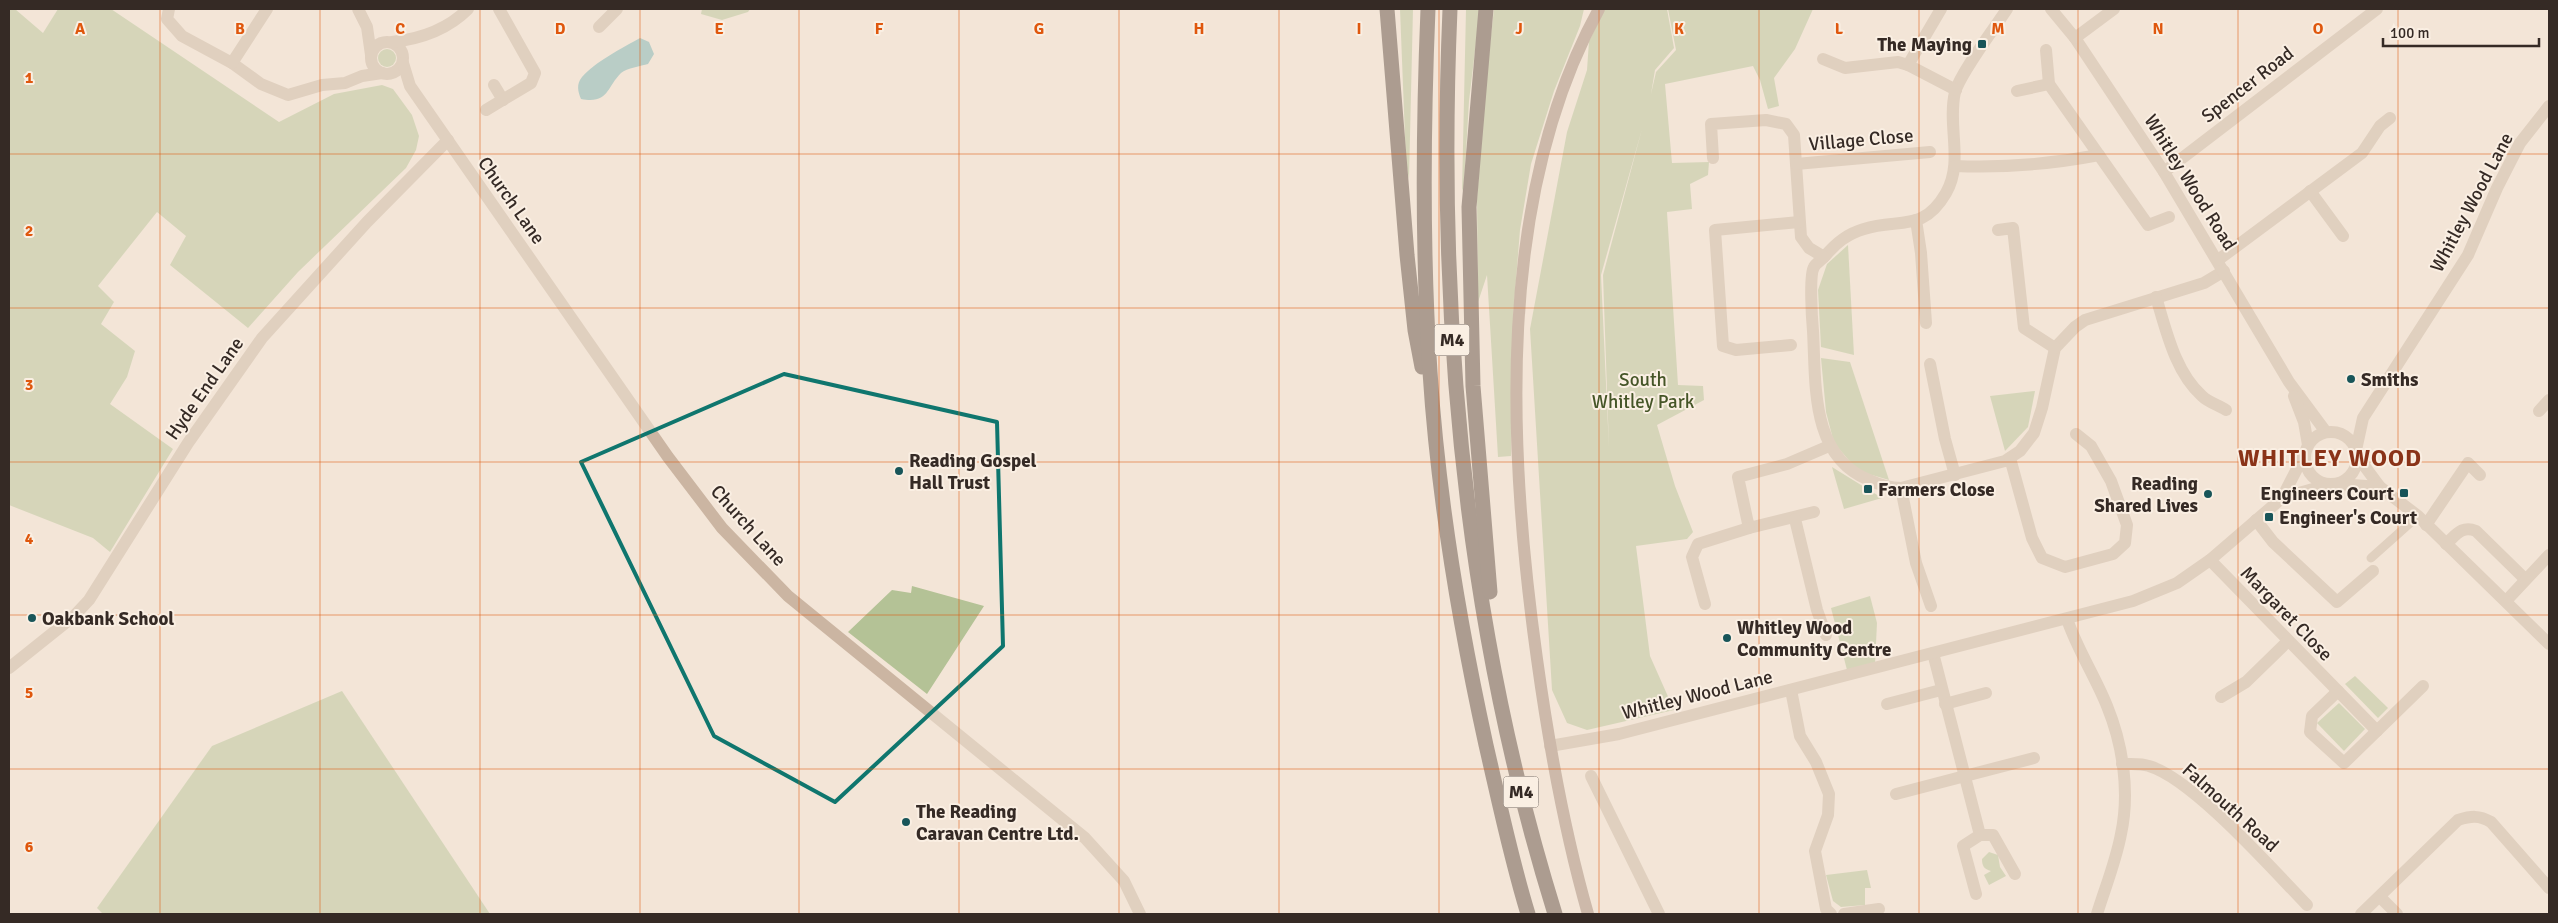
<svg xmlns="http://www.w3.org/2000/svg" width="2558" height="923" viewBox="0 0 2558 923" font-family="Signika,sans-serif">
<style>
.green{fill:#b4c296;fill-rule:evenodd}
.water{fill:#74afb2}
.lines{fill:none;stroke-linecap:round;stroke-linejoin:round}
.pedestrian{stroke:#cbb5a2;stroke-width:9}
.minor{stroke:#cbb5a2;stroke-width:12}
.tertiary{stroke:#cbb5a2;stroke-width:12}
.secondary{stroke:#9f8373;stroke-width:12}
.motorway{stroke:#57443b;stroke-width:15}
.marked{fill:none;stroke:#0f766e;stroke-width:4;stroke-linejoin:round}
.grid{fill:none;stroke:#df570d;stroke-width:1;stroke-opacity:0.55}
.poi-dot{fill:#185559;stroke:#faefe3;stroke-width:2}
.labels{text-anchor:middle;stroke-width:4;stroke-linejoin:round;paint-order:stroke}
.shield{fill:#faefe3;stroke:#70655e;stroke-width:1}
.shield-label{font-size:18px;font-weight:bold;fill:#352a25}
.poi-label{font-size:19px;font-weight:bold;fill:#352a25;stroke:#faefe3;text-anchor:start}
.street-label{font-size:19px;fill:#352a25;stroke:#faefe3}
.park-label{font-size:19px;fill:#455527;stroke:#faefe3}
.district-label{font-size:24px;font-weight:bold;letter-spacing:1px;fill:#8a3318;stroke:#faefe3}
.grid-label{font-size:16px;text-anchor:middle;font-weight:bold;fill:#df570d;stroke:#faefe3;stroke-width:4;stroke-linejoin:round;paint-order:stroke}
</style>
<rect width="100%" height="100%" fill="#f3e5d7"/>
<g class="green">
<path d="M9,9H15L43,33L58,9H111L279,122L334,94L382,85L393,89L412,115L419,136L416,150L406,168L298,272L248,328L170,265L186,236L157,212L98,286L114,302L101,324L135,351L127,377L110,404L173,449L110,552L93,538L9,505Z"/>
<path d="M702,9H750L748,12L722,20L701,14Z"/>
<path d="M1400,9H1413L1409,179L1406,163Z"/>
<path d="M1466,9H1480L1469,101L1464,186L1462,191Z"/>
<path d="M1494,9H1584L1580,26L1554,91L1531,164L1520,230L1513,318L1511,456L1498,457L1487,275L1478,302L1477,199L1486,79Z"/>
<path d="M1605,9H1667L1674,48L1655,70L1651,94L1656,72L1676,50L1668,9H1813L1795,49L1774,78L1779,106L1768,109L1760,80L1753,66L1665,84L1672,163L1709,162L1708,175L1690,184L1692,209L1667,212L1678,385L1703,386L1704,400L1657,425L1675,486L1693,532L1687,539L1636,546L1650,656L1674,710L1587,730L1567,723L1552,690L1530,329L1567,132L1587,70L1589,41ZM1642,129L1603,275L1609,448L1601,275Z"/>
<circle cx="387" cy="58" r="9"/>
<path d="M1848,245L1854,355L1821,347L1818,290L1827,264Z"/>
<path d="M1821,358L1850,362L1889,480L1858,471L1834,443L1826,412Z"/>
<path d="M2035,391L2028,427L2005,451L1990,396Z"/>
<path d="M1832,467L1882,498L1844,509Z"/>
<path d="M912,586L984,606L927,694L848,632L892,590L911,593Z"/>
<path d="M1870,596L1877,623L1875,664L1847,670L1831,608Z"/>
<path d="M2355,676L2388,708L2378,718L2345,684Z"/>
<path d="M342,691L490,914H103L97,908L212,746Z"/>
<path d="M2339,703L2365,729L2344,751L2317,723Z"/>
<path d="M1989,852L1998,855L2000,867L2006,876L1989,885L1984,875L1991,871C1984,869 1982,866 1982,859Z"/>
<path d="M1867,870L1871,888H1865V905L1841,907L1833,901L1826,875Z"/>
</g>
<path class="water" d="M640,38L649,42L654,54L648,64C641,66 627,68 621,73C606,88 609,104 581,99C578,92 576,84 582,77C595,62 622,48 640,38Z"/>
<g class="lines">
<path class="pedestrian" d="M2371,558L2418,516"/>
<g class="minor">
<path d="M169,9L167,19L182,36L232,63L261,84L288,95L322,85L345,83L362,76L382,73"/>
<path d="M358,9L367,27L371,55"/>
<path d="M2007,9C1994,29 1961,72 1955,92C1947,126 1964,162 1946,193C1923,233 1899,218 1864,229C1847,234 1836,243 1825,256C1822,260 1816,263 1814,267C1809,275 1812,320 1813,331C1816,384 1810,456 1869,480C1880,485 1889,488 1901,488L2005,461L2020,451L2034,433L2042,408L2055,348L2075,327L2085,320L2204,283L2224,271"/>
<path d="M2051,9L2075,38L2164,172L2289,382L2326,432"/>
<path d="M599,27L617,9"/>
<path d="M2075,38L2114,9"/>
<circle cx="387" cy="58" r="16"/>
<path d="M392,42C420,39 448,29 468,9"/>
<path d="M2046,50L2049,84L2148,225L2169,217"/>
<path d="M1823,59L1845,68L1898,62L1908,65L1941,9"/>
<path d="M232,63L267,9"/>
<path d="M403,63L410,86L668,457L722,528L788,596L1085,838L1124,881L1140,914"/>
<path d="M1908,65L1956,90"/>
<path d="M494,85L503,100"/>
<path d="M2017,91L2049,84"/>
<path d="M486,110L531,83L535,73L499,9"/>
<path d="M1713,158L1711,124L1766,120L1786,124L1794,135L1801,237L1809,248L1824,257"/>
<path d="M1796,164L1930,152"/>
<path d="M1955,166C2003,168 2052,164 2099,155"/>
<path d="M2164,172L2377,9"/>
<path d="M2310,191L2343,236"/>
<path d="M1916,220L1921,253L1926,323"/>
<path d="M1998,230L2013,228L2024,328L2055,348"/>
<path d="M2218,260L2362,153L2380,126L2390,118"/>
<path d="M2156,297C2166,330 2175,372 2202,396C2208,402 2218,405 2226,410"/>
<path d="M1791,345L1736,350L1723,346L1715,230L1799,222"/>
<path d="M1930,364L1945,439L1955,475"/>
<path d="M2294,396L2304,422L2308,445"/>
<path d="M2539,411L2549,400"/>
<path d="M2010,458L2032,538L2042,558L2065,567L2113,554L2125,543L2127,525L2111,481L2091,446L2076,434"/>
<path d="M1901,488L1916,563L1931,606"/>
<path d="M1814,512L1749,528L1738,477L1787,464L1829,446"/>
<path d="M1795,519L1817,610L1826,635"/>
<path d="M2256,520L2273,542L2337,602L2373,571"/>
<path d="M2426,525L2468,463L2480,475"/>
<path d="M2446,544C2456,535 2462,525 2476,531L2525,579"/>
<path d="M2210,560L2377,731"/>
<path d="M2506,601L2549,555"/>
<path d="M1705,604L1692,557L1698,544L1749,528"/>
<path d="M2067,619C2077,649 2095,676 2107,706C2123,745 2130,792 2121,834C2116,861 2105,888 2097,914"/>
<path d="M1933,653L1980,835L1963,846L1976,894"/>
<path d="M9,668L74,616L89,600L188,443L262,338L367,222L448,140"/>
<path d="M1791,690L1800,736L1816,762L1829,794L1828,815L1815,851L1826,909L1831,914"/>
<path d="M2338,691L2312,716L2310,732L2344,763L2423,686"/>
<path d="M2221,697L2246,682L2288,641"/>
<path d="M1887,704L1941,690"/>
<path d="M1945,704L1986,693"/>
<path d="M2122,764C2131,764 2141,763 2149,766C2193,779 2273,870 2307,905"/>
<path d="M1591,776L1659,914"/>
<path d="M1896,794L2034,758"/>
<path d="M1980,835H1993L2015,874"/>
<path d="M2380,897L2397,914"/>
<path d="M1844,914L1879,909"/>
<path d="M2361,914L2458,820C2471,816 2479,815 2491,822L2549,888"/>
</g>
<g class="tertiary">
<circle cx="2331" cy="458" r="26"/>
<path d="M2356,450L2363,418L2468,255L2497,188L2520,143L2549,106"/>
<path d="M2357,456L2380,487L2418,516L2549,644"/>
<path d="M2338,484L2380,487"/>
<path d="M2282,498L2327,485"/>
<path d="M1550,746L1619,734L2133,601L2177,583L2210,560L2282,498L2305,453"/>
</g>
<path class="secondary" d="M1588,914C1564,830 1549,746 1537,659C1508,452 1495,198 1599,9"/>
<g class="motorway">
<path d="M1387,9L1407,255L1415,330L1422,367"/>
<path d="M1428,9C1423,130 1422,251 1430,372C1438,497 1459,622 1486,745C1499,801 1511,859 1528,914"/>
<path d="M1450,9C1437,314 1464,622 1555,914"/>
<path d="M1486,9L1469,207L1473,386L1490,592"/>
</g>
</g>
<path d="M0 0H2558V923H0ZM784,374L997,422L1003,646L835,802L714,736L581,462Z" fill="#f3e5d7" fill-opacity=".55" fill-rule="evenodd"/>
<path class="marked" d="M784,374L997,422L1003,646L835,802L714,736L581,462Z"/>
<path class="grid" d="M160,9V914M320,9V914M480,9V914M640,9V914M799,9V914M959,9V914M1119,9V914M1279,9V914M1439,9V914M1599,9V914M1759,9V914M1919,9V914M2078,9V914M2238,9V914M2398,9V914M9,154H2549M9,308H2549M9,462H2549M9,615H2549M9,769H2549"/>
<g class="poi-dot">
<rect x="1977" y="39" width="10" height="10" rx="2.5"/>
<circle cx="2351" cy="379" r="5"/>
<circle cx="899" cy="471" r="5"/>
<rect x="1863" y="484" width="10" height="10" rx="2.5"/>
<rect x="2399" y="488" width="10" height="10" rx="2.5"/>
<circle cx="2208" cy="494" r="5"/>
<rect x="2264" y="512" width="10" height="10" rx="2.5"/>
<circle cx="32" cy="618" r="5"/>
<circle cx="1727" cy="638" r="5"/>
<circle cx="906" cy="822" r="5"/>
</g>
<g class="labels">
<g class="shield">
<rect x="1434.5" y="324.5" width="35" height="31" rx="4"/>
<rect x="1503.5" y="776.5" width="35" height="31" rx="4"/>
</g>
<g class="shield-label">
<text x="1452" y="346">M4</text>
<text x="1521" y="798">M4</text>
</g>
<g class="poi-label">
<text x="1972" y="51" text-anchor="end">The Maying</text>
<text x="2361" y="386">Smiths</text>
<text x="909" y="467">Reading Gospel<tspan x="909" dy="22">Hall Trust</tspan></text>
<text x="2198" y="490" text-anchor="end">Reading<tspan x="2198" dy="22">Shared Lives</tspan></text>
<text x="1878" y="496">Farmers Close</text>
<text x="2394" y="500" text-anchor="end">Engineers Court</text>
<text x="2279" y="524">Engineer's Court</text>
<text x="42" y="625">Oakbank School</text>
<text x="1737" y="634">Whitley Wood<tspan x="1737" dy="22">Community Centre</tspan></text>
<text x="916" y="818">The Reading<tspan x="916" dy="22">Caravan Centre Ltd.</tspan></text>
</g>
<g class="street-label">
<text transform="translate(2247 84) rotate(-38)" y="7">Spencer Road</text>
<text transform="translate(1861 139) rotate(-5)" y="7">Village Close</text>
<text transform="translate(2191 182) rotate(58)" y="7">Whitley Wood Road</text>
<text transform="translate(512 200) rotate(55)" y="7">Church Lane</text>
<text transform="translate(2471 202) rotate(-62)" y="7">Whitley Wood Lane</text>
<text transform="translate(204 388) rotate(-55)" y="7">Hyde End Lane</text>
<text transform="translate(749 525) rotate(48)" y="7">Church Lane</text>
<text transform="translate(2287 613) rotate(46)" y="7">Margaret Close</text>
<text transform="translate(1697 694) rotate(-14)" y="7">Whitley Wood Lane</text>
<text transform="translate(2231 807) rotate(42)" y="7">Falmouth Road</text>
</g>
<g class="park-label">
<text x="1643" y="386">South<tspan x="1643" dy="22">Whitley Park</tspan></text>
</g>
<g class="district-label">
<text x="2330" y="466">WHITLEY WOOD</text>
</g>
</g>
<g class="grid-label">
<text x="80" y="34">A</text>
<text x="240" y="34">B</text>
<text x="400" y="34">C</text>
<text x="560" y="34">D</text>
<text x="719" y="34">E</text>
<text x="879" y="34">F</text>
<text x="1039" y="34">G</text>
<text x="1199" y="34">H</text>
<text x="1359" y="34">I</text>
<text x="1519" y="34">J</text>
<text x="1679" y="34">K</text>
<text x="1839" y="34">L</text>
<text x="1998" y="34">M</text>
<text x="2158" y="34">N</text>
<text x="2318" y="34">O</text>
<text x="29" y="83">1</text>
<text x="29" y="236">2</text>
<text x="29" y="390">3</text>
<text x="29" y="544">4</text>
<text x="29" y="698">5</text>
<text x="29" y="852">6</text>
</g>
<rect width="2558" height="923" fill="none" stroke="#352a25" stroke-width="20"/>
<path d="M2383 38v8h156v-8" fill="none" stroke="#352a25" stroke-width="2.5"/>
<text x="2390" y="38" font-size="15" fill="#352a25" stroke="#faefe3" stroke-width="4" paint-order="stroke">100 m</text>
</svg>
